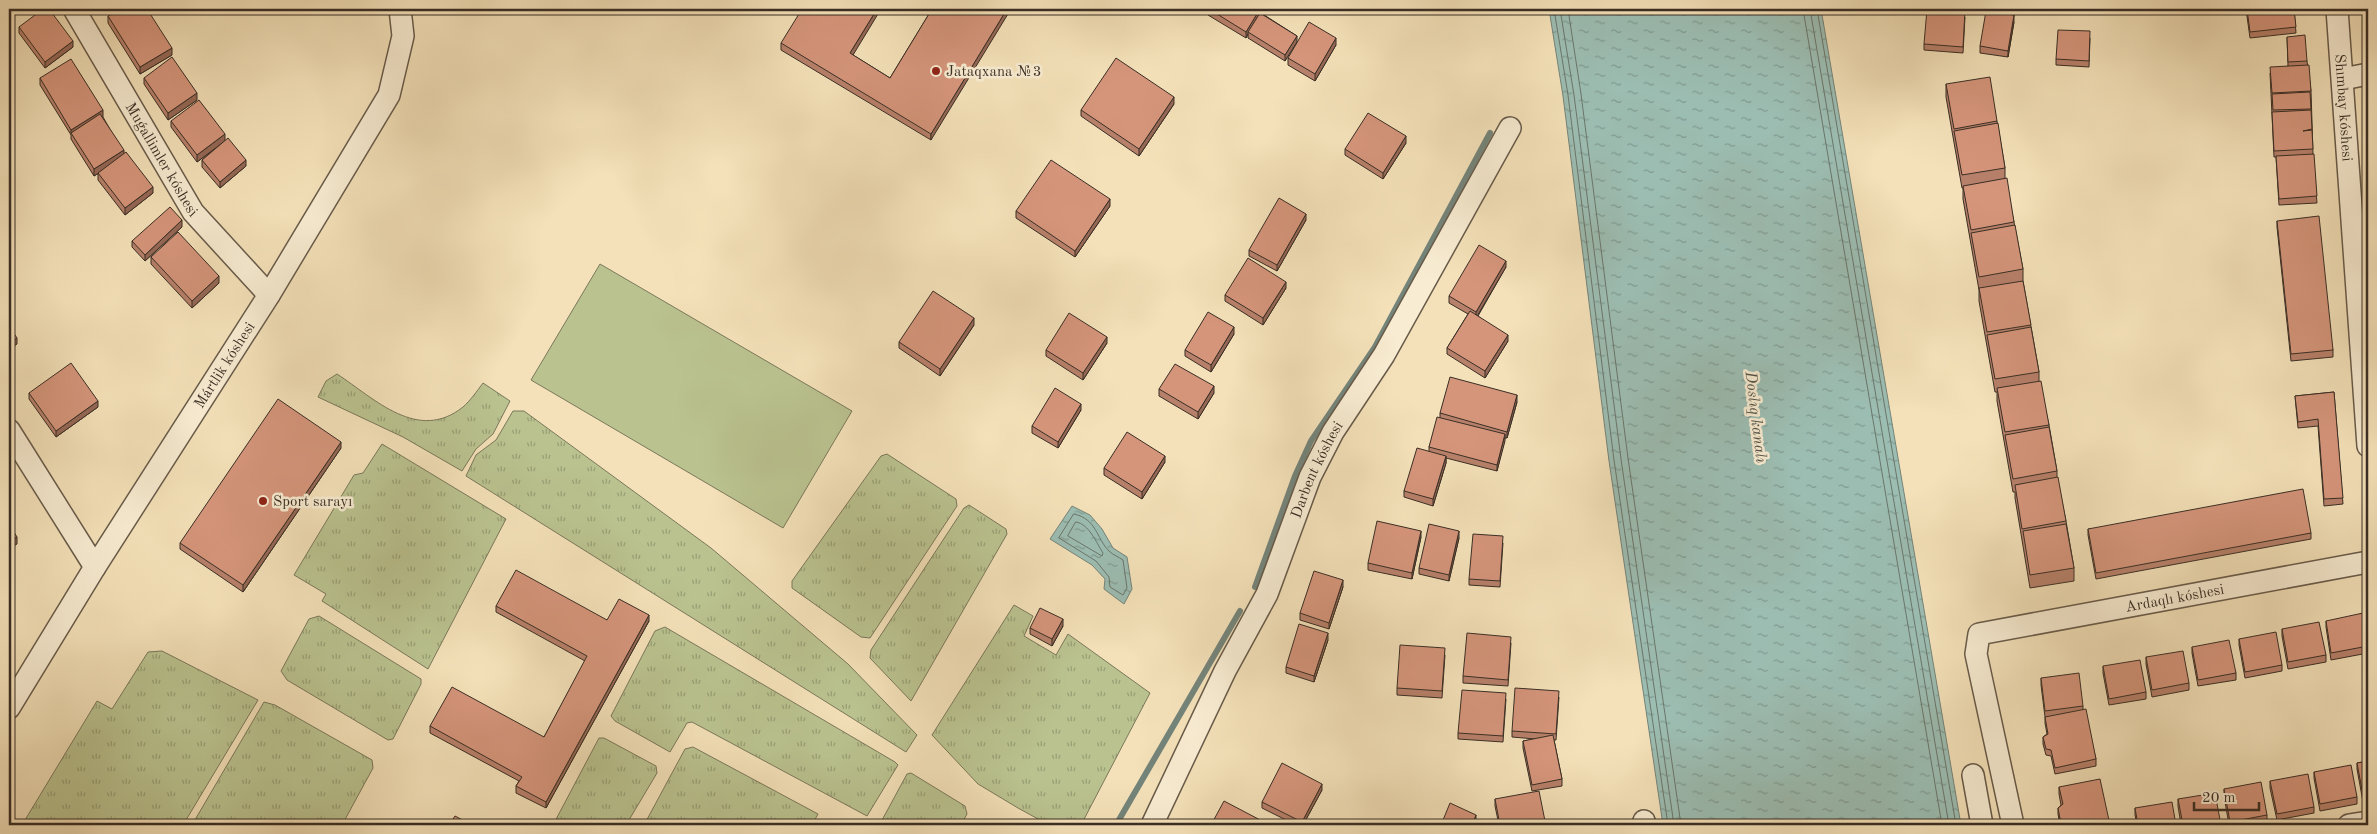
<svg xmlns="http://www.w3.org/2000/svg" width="2377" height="834" viewBox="0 0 2377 834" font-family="'Old Standard TT',serif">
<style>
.grass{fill:url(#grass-tufts);stroke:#7a785a}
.pitch{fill:#bac390;stroke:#7a785a}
.water{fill:url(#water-ripples);stroke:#74847a}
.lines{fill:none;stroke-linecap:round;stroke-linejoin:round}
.shore{stroke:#6a766c;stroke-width:1}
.stream{stroke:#74847a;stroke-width:6}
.minor-casing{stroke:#685b4a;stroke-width:24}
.minor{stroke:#f8ecd2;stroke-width:21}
.wall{fill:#b7806a;stroke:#392e25}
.shaded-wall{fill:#956856;stroke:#392e25}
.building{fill:#d5957b;stroke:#392e25}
.poi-dot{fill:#8f2418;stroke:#f8ecd2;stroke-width:2}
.labels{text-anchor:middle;stroke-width:5;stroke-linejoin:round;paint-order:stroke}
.poi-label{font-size:15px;fill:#392e25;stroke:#f8ecd2;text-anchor:start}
.street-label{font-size:15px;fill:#392e25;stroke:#f8ecd2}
.water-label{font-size:16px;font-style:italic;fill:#525248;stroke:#f8ecd2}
</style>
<defs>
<pattern id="grass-tufts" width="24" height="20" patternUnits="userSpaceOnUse" patternTransform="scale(1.25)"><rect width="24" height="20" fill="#bac390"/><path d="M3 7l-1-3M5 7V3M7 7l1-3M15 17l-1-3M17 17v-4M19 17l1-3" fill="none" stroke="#989f75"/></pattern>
<pattern id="water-ripples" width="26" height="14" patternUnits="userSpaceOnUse" patternTransform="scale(1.25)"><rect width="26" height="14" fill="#9cbdb2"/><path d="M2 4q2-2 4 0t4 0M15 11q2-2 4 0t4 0" fill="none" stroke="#809a91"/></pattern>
</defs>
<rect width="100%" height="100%" fill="#f4e1b9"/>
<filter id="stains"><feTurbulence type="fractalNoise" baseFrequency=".004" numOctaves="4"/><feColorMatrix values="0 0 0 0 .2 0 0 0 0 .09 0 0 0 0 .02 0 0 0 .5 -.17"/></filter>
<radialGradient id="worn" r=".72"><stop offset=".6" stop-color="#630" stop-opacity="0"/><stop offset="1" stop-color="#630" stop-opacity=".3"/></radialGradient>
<g class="grass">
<path d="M337,374C375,399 418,443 463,407C470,401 477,391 483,383L510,401L493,434L476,449L462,471L403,437L318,397L326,381Z"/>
<path d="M513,411H524L711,548L848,664L917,735L906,752L466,476L476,455L496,440Z"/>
<path d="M382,444L506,519L428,669L322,601L326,594L294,575L354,475L363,473Z"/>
<path d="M887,454L956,499L957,506L870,638L861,637L792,588V581L881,456Z"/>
<path d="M969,505L1006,529L1007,534L911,701L870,658L871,650L964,508Z"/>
<path d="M1014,605L1033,616L1024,636L1056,655L1068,634L1150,693L1081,825H1049L1018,808L978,784L932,735Z"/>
<path d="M319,616L421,679V684L393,739L388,740L287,680L281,671L309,619Z"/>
<path d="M665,627L895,762L898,765L867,816L692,722L687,723L670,752L615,721L611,716L655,631Z"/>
<path d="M162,651L258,700L183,825H35L25,820L97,701L112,709L148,652Z"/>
<path d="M264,702L275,705L372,760L373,768L342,825H192Z"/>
<path d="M599,738H604L656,766L657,773L626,825H553Z"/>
<path d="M693,747L818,814L812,825H644L685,749Z"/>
<path d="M911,773L965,806L967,814L961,825H883L881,822L907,774Z"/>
</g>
<path class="pitch" d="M600,264L852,411L783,528L531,380Z"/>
<g class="water">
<path d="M1549,9H1821L1961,825H1663L1609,461L1563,96Z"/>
<path d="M1072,506L1090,515L1102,529L1113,548L1127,557L1132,589L1124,604L1104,589L1105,579L1092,565L1050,539Z"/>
</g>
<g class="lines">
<g class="shore">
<path d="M1554,9L1568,95L1614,460L1668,825"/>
<path d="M1560,9L1574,95L1621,459L1674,825"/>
<path d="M1568,9L1581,94L1628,458L1681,825"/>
<path d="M1803,9L1942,825"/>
<path d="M1810,9L1949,825"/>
<path d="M1817,9L1956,825"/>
<path d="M1074,514C1097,519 1096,538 1109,551C1113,555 1119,557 1123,560L1127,588L1123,595L1110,587L1109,577L1096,561L1059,538Z"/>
<path d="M1076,522C1089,524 1096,542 1103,553L1102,556L1068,536Z"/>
</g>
<g class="stream">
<path d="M1255,587L1295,476L1311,441L1375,347L1490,133"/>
<path d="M1116,825L1240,611"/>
</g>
<defs>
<g id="minor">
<path id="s1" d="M74,9L193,212L269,295"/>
<path id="s2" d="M2337,9L2368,446"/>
<path d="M2343,79L2368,74"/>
<path d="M9,430L95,567"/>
<path id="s3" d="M9,708L95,567L269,295L389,95L403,36L400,9"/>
<path d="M1973,775L1982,825"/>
<path d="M1644,821L1645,825"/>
<path id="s4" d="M1152,825L1225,671L1267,594L1310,477L1333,432L1384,355L1510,128"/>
<path id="s5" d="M2013,825L1976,654L1979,634L2368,562"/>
<path d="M2349,825L2368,822"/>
</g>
</defs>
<use href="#minor" class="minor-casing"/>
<use href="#minor" class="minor"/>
</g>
<g class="wall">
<path d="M932,9L931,140L781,50V43L853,55L890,78Z"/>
<path d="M1208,9H1264L1261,13L1297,36L1285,61L1248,38V34L1246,38L1208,15Z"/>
<path d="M2042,9H2060L2058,14Z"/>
<path d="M2246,9H2294L2296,33L2250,38Z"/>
<path d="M108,16L172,55L140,74L108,23Z"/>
<path d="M1965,17L1963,53L1924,50V44Z"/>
<path d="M2014,22L2008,57L1980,53V46Z"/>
<path d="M19,27L73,47L45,68L19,33Z"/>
<path d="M2287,37L2307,61L2311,91L2313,154L2317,203L2279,205L2276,157H2274L2270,73L2288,66Z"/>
<path d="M2090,38L2089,67L2056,65V59Z"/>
<path d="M1336,45L1315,81L1288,65V58Z"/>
<path d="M40,78L103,117L124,154L153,193L125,215L98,180V173L102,171L94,176L71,139V135L40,85Z"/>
<path d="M144,78L197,100L168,120L144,84Z"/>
<path d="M1946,84L1997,121L2005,168V179L2014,222L2023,269V281L2039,372V381L2049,425L2057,471V477L2066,521L2074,568V581L2030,588L2015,498V492H2013L1997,401V392H1995L1979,301V290L1963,199V188H1962L1946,97Z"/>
<path d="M1174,104L1139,156L1081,116V110Z"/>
<path d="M171,121L225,140L246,166L220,188L202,167V160L220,145L197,162L171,127Z"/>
<path d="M1406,143L1383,179L1345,155V149Z"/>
<path d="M1110,206L1075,257L1016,218V211Z"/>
<path d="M1306,220L1277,271L1249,256V250Z"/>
<path d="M2277,221L2333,350V357L2291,361L2277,227Z"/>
<path d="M182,227L145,261L132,247V241Z"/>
<path d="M151,257L219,283L192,308L151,264Z"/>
<path d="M1506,267L1478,316L1508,341L1485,378L1447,354V348L1468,314L1449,303V296Z"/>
<path d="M1286,288L1263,325L1225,301V295Z"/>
<path d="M974,325L940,376L899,348V342Z"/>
<path d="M1234,334L1211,372L1185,356V350Z"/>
<path d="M1107,343L1083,380L1046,356V350Z"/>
<path d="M1159,389L1214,393L1198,419L1159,396Z"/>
<path d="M2334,392L2343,504L2324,506L2318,426L2298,428L2295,396Z"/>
<path d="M29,393L98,407L56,437L29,399Z"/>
<path d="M1517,402L1507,438H1505L1497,471L1446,458V463L1433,506L1404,497V491L1429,451V447L1440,417V413Z"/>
<path d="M1081,410L1058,448L1032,433V426Z"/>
<path d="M341,448L243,592L180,549V543Z"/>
<path d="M1165,462L1142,499L1104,475V468Z"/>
<path d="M2088,529L2311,533V539L2096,579L2088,535Z"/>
<path d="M1421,537L1412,579L1368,570V563Z"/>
<path d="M1459,538L1449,581L1419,574V568Z"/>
<path d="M1503,543L1500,587L1469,585V579Z"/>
<path d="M1343,587L1329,629L1300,620V613Z"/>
<path d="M496,606L607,620L649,621L546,808L516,793V786L519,781L430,733V726L544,737L585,661L496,612Z"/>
<path d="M2326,621L2368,644V653L2331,660L2326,627Z"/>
<path d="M1063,626L1052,646L1030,634V628Z"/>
<path d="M2282,629L2326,655V662L2288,669L2282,636Z"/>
<path d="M2239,639L2282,665V671L2245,678L2239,645Z"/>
<path d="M1328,640L1314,682L1286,673V667Z"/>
<path d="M1511,643L1508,686L1463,683V676Z"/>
<path d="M2192,647L2236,673V680L2198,686L2192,653Z"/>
<path d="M1445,655L1442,698L1397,695V688Z"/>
<path d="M2146,657L2189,683V690L2152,697L2146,664Z"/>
<path d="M2103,666L2146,692V699L2109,705L2103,673Z"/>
<path d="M2041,678L2083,706V709L2096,759V766L2055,774L2051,756L2046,755L2043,744V737L2047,734L2045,723V717L2041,685Z"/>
<path d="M1559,697L1556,740H1554L1562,779V786L1532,791L1523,748V741L1535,739L1512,737V731Z"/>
<path d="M1506,699L1503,742L1458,739V733Z"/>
<path d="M2368,761V801L2363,802L2357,769V763Z"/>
<path d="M2314,772L2357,797V804L2320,811L2314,778Z"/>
<path d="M2270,781L2314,807V813L2277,820L2270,788Z"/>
<path d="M2059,787L2110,825H2060L2058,814V808L2061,805L2059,794Z"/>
<path d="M2224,789L2267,815V822L2247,825H2229L2224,796Z"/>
<path d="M1322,790L1303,825H1296L1262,808V802Z"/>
<path d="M1495,799L1545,821V825H1499L1495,806Z"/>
<path d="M2178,799L2221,825H2181L2178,806Z"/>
<path d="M2135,808L2176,825H2137L2135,815Z"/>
</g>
<g class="shaded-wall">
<path d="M12,9H20L9,17V11Z"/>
<path d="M877,9H881L850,60V53Z"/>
<path d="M1007,9H1011L931,140V134Z"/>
<path d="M1260,9H1264L1249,32H1248V34L1246,38V32Z"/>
<path d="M2014,15V22L2008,57V51Z"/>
<path d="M1297,36V42L1285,61V55Z"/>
<path d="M1336,38V45L1315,81V74Z"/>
<path d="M73,41V47L45,68V62Z"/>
<path d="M172,48V55L140,74V67Z"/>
<path d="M197,93V100L168,120V113Z"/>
<path d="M1174,97V104L1139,156V149Z"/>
<path d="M103,110V117L71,133V130Z"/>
<path d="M225,134V141L197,162V155Z"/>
<path d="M1406,136V143L1383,179V173Z"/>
<path d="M124,150V157L94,176V169Z"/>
<path d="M246,160V166L220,188V182Z"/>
<path d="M153,187V193L125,215V208Z"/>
<path d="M1110,199V206L1075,257V251Z"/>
<path d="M1306,214V220L1277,271V265Z"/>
<path d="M182,220V227L145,261V255Z"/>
<path d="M1506,261V267L1476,318V312Z"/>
<path d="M219,276V283L192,308V301Z"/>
<path d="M1286,282V288L1263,325V318Z"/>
<path d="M974,318V325L940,376V369Z"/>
<path d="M1234,327V334L1211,372V365Z"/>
<path d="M1508,335V341L1485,378V371Z"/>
<path d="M1107,337V343L1083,380V373Z"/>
<path d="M17,338V344L9,350V344Z"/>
<path d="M1214,386V393L1198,419V412Z"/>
<path d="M1517,395V402L1507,438V432Z"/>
<path d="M98,401V407L56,437V431Z"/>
<path d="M1081,404V410L1058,448V442Z"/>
<path d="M1505,434V441L1497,471V465Z"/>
<path d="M341,442V448L243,592V585Z"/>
<path d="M1165,456V462L1142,499V492Z"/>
<path d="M1446,456V463L1433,506V499Z"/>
<path d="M1421,531V537L1412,579V573Z"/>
<path d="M1459,531V538L1449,581V575Z"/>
<path d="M17,537V544L9,549V542Z"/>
<path d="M1343,580V587L1329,629V623Z"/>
<path d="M649,615V621L546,808V802Z"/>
<path d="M1063,619V626L1052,646V639Z"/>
<path d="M1328,633V640L1314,682V676Z"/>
<path d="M1322,784V790L1303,825H1302V822Z"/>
<path d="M1476,815V821L1474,825H1472Z"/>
</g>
<g class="building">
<path d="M43,9H49L73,41L45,62L19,27Z"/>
<path d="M121,9H147L172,48L140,67L108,16Z"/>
<path d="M802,9H877L850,53L890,78L932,9H1007L931,134L781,43Z"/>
<path d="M1209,9H1260L1246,32Z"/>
<path d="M1927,9H1946L1965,10L1963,47L1924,44Z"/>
<path d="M2247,9H2294L2296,27L2250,32Z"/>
<path d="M1986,11L2014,15L2008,51L1980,46Z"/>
<path d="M1260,13L1297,36L1285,55L1248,32Z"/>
<path d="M1309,22L1336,38L1315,74L1288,58Z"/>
<path d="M2058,30L2090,31L2089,61L2056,59Z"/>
<path d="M2305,35L2307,61L2288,62L2287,37Z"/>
<path d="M172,57L197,93L168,113L144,78Z"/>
<path d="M1116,58L1174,97L1139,149L1081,110Z"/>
<path d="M71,59L103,110L71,130L40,78Z"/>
<path d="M2309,65L2311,91L2272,93L2270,67Z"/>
<path d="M1990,77L1997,121L1954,129L1946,84Z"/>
<path d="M2310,92L2311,109L2273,110L2272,94Z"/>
<path d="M199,100L225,134L197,155L171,121Z"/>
<path d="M2311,110L2312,129L2303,131L2312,130L2313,149L2274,151L2272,112Z"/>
<path d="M1368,113L1406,136L1383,173L1345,149Z"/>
<path d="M100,114L124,150L94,169L71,133Z"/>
<path d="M1998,123L2005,168L1962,175L1954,131Z"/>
<path d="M228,138L246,160L220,182L202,160Z"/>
<path d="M126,152L153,187L125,208L98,173Z"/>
<path d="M2314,154L2317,196L2279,199L2276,156Z"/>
<path d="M1051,160L1110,199L1075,251L1016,211Z"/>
<path d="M2007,178L2014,222L1971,230L1963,186Z"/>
<path d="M1279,198L1306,214L1277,265L1249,250Z"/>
<path d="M170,207L182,220L145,255L132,241Z"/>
<path d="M2319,216L2333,350L2291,354L2277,221Z"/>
<path d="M2015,225L2023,269L1979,277L1971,233Z"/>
<path d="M178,232L219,276L192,301L151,257Z"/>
<path d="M1479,245L1506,261L1476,312L1449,296Z"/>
<path d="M1248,258L1286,282L1263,318L1225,295Z"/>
<path d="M2023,281L2031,325L1987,332L1979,288Z"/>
<path d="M933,291L974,318L940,369L899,342Z"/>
<path d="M1470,311L1508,335L1485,371L1447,348Z"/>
<path d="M1208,312L1234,327L1211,365L1185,350Z"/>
<path d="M1069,313L1107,337L1083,373L1046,350Z"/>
<path d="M9,326L17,338L9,344Z"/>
<path d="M2031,327L2039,372L1995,379L1987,335Z"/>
<path d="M71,363L98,401L56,431L29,393Z"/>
<path d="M1175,364L1214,386L1198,412L1159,389Z"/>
<path d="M1450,377L1517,395L1507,432L1440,413Z"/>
<path d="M2041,381L2049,425L2005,432L1997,388Z"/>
<path d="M1055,388L1081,404L1058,442L1032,426Z"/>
<path d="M2334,392L2343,498L2324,499L2318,419L2298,422L2295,396Z"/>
<path d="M278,399L341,442L243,585L180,543Z"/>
<path d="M1437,417L1505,434L1497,465L1429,447Z"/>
<path d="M2049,427L2057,471L2013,479L2005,435Z"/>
<path d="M1127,432L1165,456L1142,492L1104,468Z"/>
<path d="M1417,448L1446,456L1433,499L1404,491Z"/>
<path d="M2058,477L2066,521L2022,529L2015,485Z"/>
<path d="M2303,489L2311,533L2096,573L2088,529Z"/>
<path d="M1377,521L1421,531L1412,573L1368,563Z"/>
<path d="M9,524L17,537L9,542Z"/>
<path d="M1429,524L1459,531L1449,575L1419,568Z"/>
<path d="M2066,524L2074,568L2030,575L2023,531Z"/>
<path d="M1473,534L1503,536L1500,581L1469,579Z"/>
<path d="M516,570L607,620L619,599L649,615L546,802L516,786L522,777L430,726L452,687L544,737L587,656L496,606Z"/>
<path d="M1314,571L1343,580L1329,623L1300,613Z"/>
<path d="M1040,608L1063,619L1052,639L1030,628Z"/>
<path d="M2363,613L2368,646L2331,653L2326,621Z"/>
<path d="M2319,622L2326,655L2288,662L2282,629Z"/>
<path d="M1299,624L1328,633L1314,676L1286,667Z"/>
<path d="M2276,632L2282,665L2245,672L2239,639Z"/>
<path d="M1467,633L1511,637L1508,680L1463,676Z"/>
<path d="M2229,640L2236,673L2198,680L2192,647Z"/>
<path d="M1400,645L1445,648L1442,691L1397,688Z"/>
<path d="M2183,651L2189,683L2152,690L2146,657Z"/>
<path d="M2140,660L2146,692L2109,699L2103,666Z"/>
<path d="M2079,673L2083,706L2045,711L2041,678Z"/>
<path d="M1515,688L1559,691L1556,734L1512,731Z"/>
<path d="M1462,690L1506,693L1503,736L1458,733Z"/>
<path d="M2086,709L2096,759L2055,768L2051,750L2046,749L2043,737L2048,734L2045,717Z"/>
<path d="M1553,735L1562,779L1532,785L1523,741Z"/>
<path d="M2368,761V794L2363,795L2357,763Z"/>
<path d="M1282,763L1322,784L1302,822L1262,802Z"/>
<path d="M2351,765L2357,797L2320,804L2314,772Z"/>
<path d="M2308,774L2314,807L2277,814L2270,781Z"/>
<path d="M2100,779L2110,825H2067L2066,820L2060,819L2058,808L2063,804L2059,787Z"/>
<path d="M2261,782L2267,815L2230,822L2224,789Z"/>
<path d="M1539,791L1545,821L1521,825H1500L1495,799Z"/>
<path d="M2215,793L2221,825H2183L2178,799Z"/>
<path d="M1224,801L1264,822L1262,825H1211Z"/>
<path d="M2172,802L2176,825H2138L2135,808Z"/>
<path d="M1450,803L1476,815L1472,825H1441Z"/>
<path d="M455,816L472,825H449Z"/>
<path d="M813,823L818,825H811Z"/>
</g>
<g class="poi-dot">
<circle cx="936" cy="71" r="5"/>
<circle cx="263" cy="501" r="5"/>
</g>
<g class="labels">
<g class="poi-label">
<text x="946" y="76">Jataqxana №3</text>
<text x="273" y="506">Sport sarayı</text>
</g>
<g class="street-label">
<text dy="5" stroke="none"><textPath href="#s2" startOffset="99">Shımbay kóshesi</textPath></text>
<text dy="5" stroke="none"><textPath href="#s1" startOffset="174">Muǵallimler kóshesi</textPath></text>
<text dy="5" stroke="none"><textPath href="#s3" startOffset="405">Mártlik kóshesi</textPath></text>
<text dy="5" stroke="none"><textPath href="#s4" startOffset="392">Darbent kóshesi</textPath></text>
<text dy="5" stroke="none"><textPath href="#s5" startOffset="394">Ardaqlı kóshesi</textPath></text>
</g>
<g class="water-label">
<text transform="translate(1757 417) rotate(83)" y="6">Doslıq kanalı</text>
</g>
</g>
<rect width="2377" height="834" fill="none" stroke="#f4e1b9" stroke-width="30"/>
<rect x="10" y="10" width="2357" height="814" fill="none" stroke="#392e25" stroke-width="2.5"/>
<rect x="15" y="15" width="2347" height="804" fill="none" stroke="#392e25"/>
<path d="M2194 802v8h65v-8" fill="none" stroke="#392e25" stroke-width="2.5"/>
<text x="2202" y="802" font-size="15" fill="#392e25" stroke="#f8ecd2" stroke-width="4" paint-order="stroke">20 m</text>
<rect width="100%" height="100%" filter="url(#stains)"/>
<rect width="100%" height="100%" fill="url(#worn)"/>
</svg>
